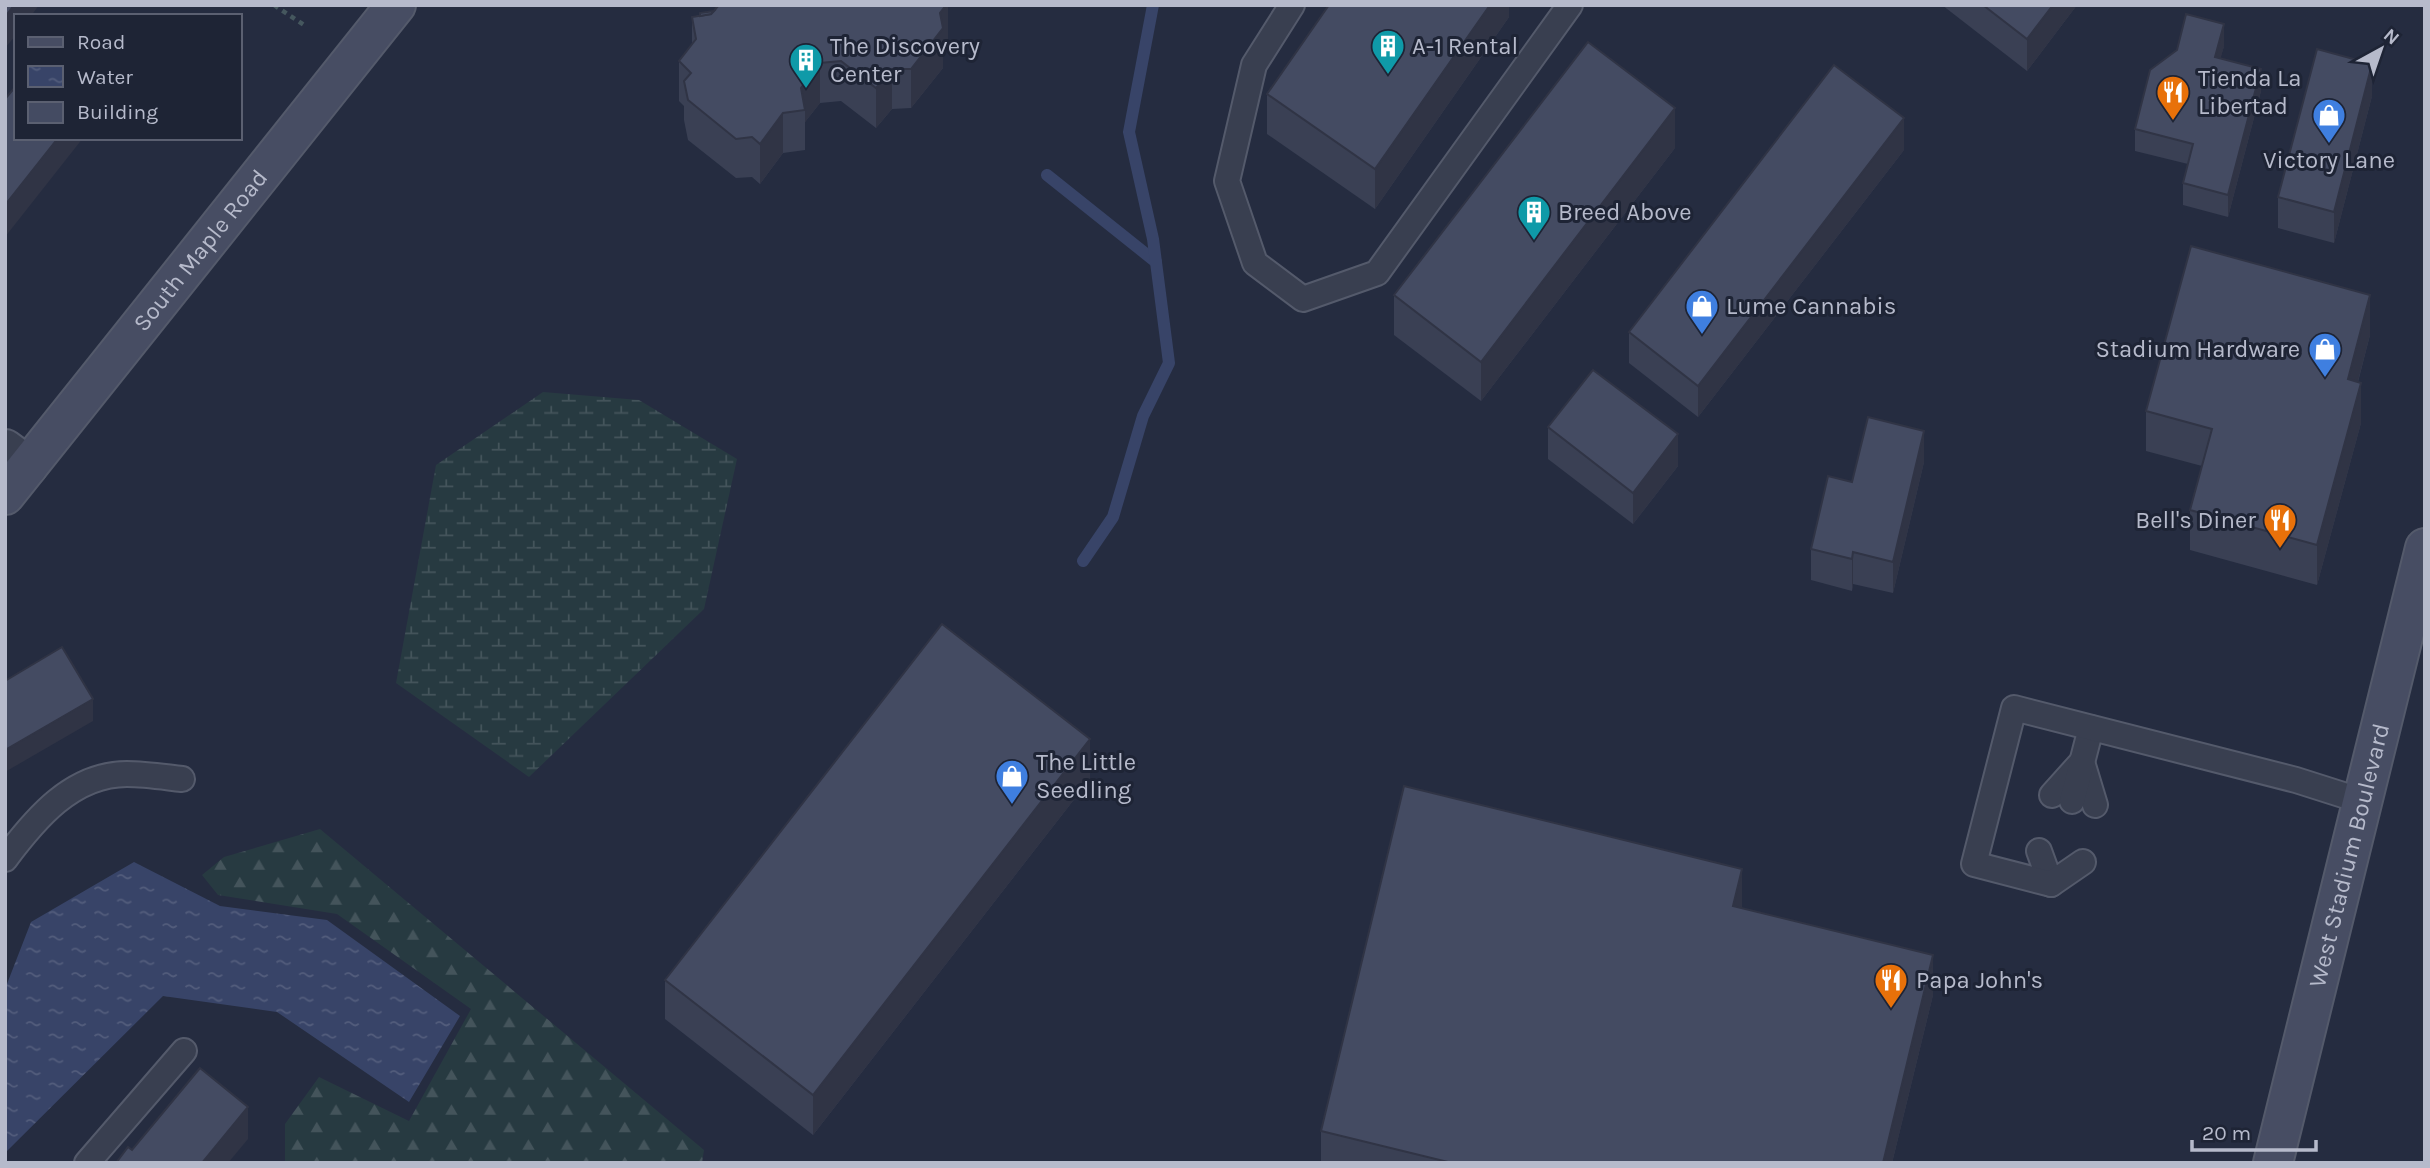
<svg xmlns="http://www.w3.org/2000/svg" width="2430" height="1168" viewBox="0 0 2430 1168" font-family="Karla,sans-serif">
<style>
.forest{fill:url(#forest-firs)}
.wetland{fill:url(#wetland-marsh)}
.water{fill:url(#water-ripples)}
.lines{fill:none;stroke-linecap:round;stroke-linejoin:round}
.stream{stroke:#384468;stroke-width:12}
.lane-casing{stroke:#545a6b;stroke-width:28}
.street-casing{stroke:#545a6b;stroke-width:42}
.secondary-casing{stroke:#545a6b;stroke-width:42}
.path{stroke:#45575e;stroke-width:4.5;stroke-dasharray:5 5;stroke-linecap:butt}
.lane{stroke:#393f50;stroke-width:24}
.street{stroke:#393f50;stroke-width:38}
.secondary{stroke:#474d63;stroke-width:38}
.wall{fill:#3a4054}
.shaded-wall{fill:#303445}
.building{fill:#444b62;stroke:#303445;stroke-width:2}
.labels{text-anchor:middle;stroke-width:6;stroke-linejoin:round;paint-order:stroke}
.poi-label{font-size:24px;fill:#b6bacb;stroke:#1e2435;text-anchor:start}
.street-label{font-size:24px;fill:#b6bacb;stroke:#1e2435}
</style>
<defs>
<pattern id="forest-firs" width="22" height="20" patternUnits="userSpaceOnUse" patternTransform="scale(1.75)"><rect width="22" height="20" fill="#273a41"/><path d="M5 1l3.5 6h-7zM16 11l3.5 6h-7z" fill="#44545b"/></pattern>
<pattern id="wetland-marsh" width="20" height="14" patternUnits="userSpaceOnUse" patternTransform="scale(1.75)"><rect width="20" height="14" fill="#273a41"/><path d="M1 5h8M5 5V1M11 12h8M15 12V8" fill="none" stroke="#44545b"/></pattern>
<pattern id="water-ripples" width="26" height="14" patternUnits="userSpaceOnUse" patternTransform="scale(1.75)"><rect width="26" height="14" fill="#384468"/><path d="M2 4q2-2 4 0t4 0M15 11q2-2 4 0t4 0" fill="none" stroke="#535d7c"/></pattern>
</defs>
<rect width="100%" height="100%" fill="#252c40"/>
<path class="forest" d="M320,829L704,1150L702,1163H285V1124L319,1077L409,1121L471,1009L337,914L218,895L202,875L224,857Z"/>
<path class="wetland" d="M543,392L639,400L737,459L704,609L529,777L396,683L436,465Z"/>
<path class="water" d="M134,862L220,906L327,920L460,1016L409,1102L277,1012L163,996L5,1153V989L31,922Z"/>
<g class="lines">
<g class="stream">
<path d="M1047,175L1156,262"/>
<path d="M1083,561L1113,517L1143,416L1169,363L1153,239L1129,132L1153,5"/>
</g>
<defs>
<g id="lane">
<path d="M1292,5L1254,65L1227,181L1255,263L1303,299L1377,273L1570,5"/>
<path d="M2082,762L2095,805"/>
<path d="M2052,795L2079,765"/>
<path d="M2072,801L2091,728"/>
<path d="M2039,851L2051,884"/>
<path d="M5,859C35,819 72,774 127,774C145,774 164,777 182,779"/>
<path d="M2083,862L2051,884L1974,864L2014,708L2296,780L2362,801"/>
<path d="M87,1163L184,1051"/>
</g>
<path id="street" d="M5,449L28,466"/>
<g id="secondary">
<path id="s1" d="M5,495L396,5"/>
<path id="s2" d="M2273,1163L2425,548"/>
</g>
</defs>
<use href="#lane" class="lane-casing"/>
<use href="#street" class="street-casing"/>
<use href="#secondary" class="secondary-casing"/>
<path class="path" d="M274,5L307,27"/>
<use href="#lane" class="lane"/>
<use href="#street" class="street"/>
<use href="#secondary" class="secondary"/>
</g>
<g class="wall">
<path d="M948,5V42L943,49V68L911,108L892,109L876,128L841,101L820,103L805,122V150L783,153L760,184L752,177L736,178L688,140L684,120V106L679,101V61L692,45V17L714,11Z"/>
<path d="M1509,5V17L1375,209L1267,134V94Z"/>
<path d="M1942,5H2077L2027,71Z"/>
<path d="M2224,46L2220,59L2261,91L2228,217L2183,205V183L2188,164L2135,151V129Z"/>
<path d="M2372,96L2334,243L2278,228V197Z"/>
<path d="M1675,148L1481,401L1394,335V295Z"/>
<path d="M1904,150L1698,417L1629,363V332Z"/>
<path d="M2370,335L2358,382L2361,423L2317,585L2190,550V510L2202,466L2146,451V411Z"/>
<path d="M1548,427L1678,466L1633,524L1548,459Z"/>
<path d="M1924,462L1893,593L1853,584L1852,591L1811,580V549L1852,482Z"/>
<path d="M1090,779L813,1135L665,1019V980Z"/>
<path d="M1742,908L1933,995L1892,1163H1321V1131Z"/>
</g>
<g class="shaded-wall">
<path d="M14,5H39L31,16H16V35L5,48V17Z"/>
<path d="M946,5H948V42L943,49V68L911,108V69L940,13Z"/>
<path d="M1490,5H1509V17L1375,209V169Z"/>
<path d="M2053,5H2077L2027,71V39Z"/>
<path d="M2224,24V46L2215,79V57Z"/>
<path d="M820,63V103L805,122V110L801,88Z"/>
<path d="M2372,64V96L2334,243V212Z"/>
<path d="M892,69V109L876,128V88Z"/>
<path d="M2261,69V91L2228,217V195Z"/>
<path d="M1675,108V148L1481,401V362Z"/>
<path d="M783,113V153L760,184V144Z"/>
<path d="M1904,118V150L1698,417V386Z"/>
<path d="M58,138H83L5,237V205Z"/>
<path d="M2370,295V335L2348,419V379Z"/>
<path d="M2361,383V423L2317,585V545Z"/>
<path d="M1924,431V462L1893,593V562Z"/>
<path d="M1678,434V466L1633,524V493Z"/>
<path d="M1853,552V584L1852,591V559Z"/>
<path d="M93,699V721L5,772V750Z"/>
<path d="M1090,739V779L813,1135V1095Z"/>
<path d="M1742,869V909L1733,906Z"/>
<path d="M1933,955V995L1892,1163H1883Z"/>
<path d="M248,1107V1139L228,1163H202Z"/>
</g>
<g class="building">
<path d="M5,5H14L5,17Z"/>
<path d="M719,5H946L940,13L943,28L911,69H892L876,88L841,61L820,63L801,88L805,110L783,113L760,144L752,137L736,139L688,100L684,81L691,73L679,61L696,39L692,17L711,14Z"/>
<path d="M1329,5H1490L1375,169L1267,94Z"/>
<path d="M1983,5H2053L2027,39Z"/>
<path d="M714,11L711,14L700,16V13Z"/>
<path d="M2186,14L2224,24L2215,57L2261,69L2228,195L2183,183L2193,144L2135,129L2150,70L2177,50Z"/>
<path d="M1588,42L1675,108L1481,362L1394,295Z"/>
<path d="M2317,49L2372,64L2334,212L2278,197Z"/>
<path d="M1834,65L1904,118L1698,386L1629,332Z"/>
<path d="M16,86V138H58L5,205V99Z"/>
<path d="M2191,246L2370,295L2348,379L2361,383L2317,545L2190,510L2212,429L2146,411Z"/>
<path d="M1593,370L1678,434L1633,493L1548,427Z"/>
<path d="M1868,417L1924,431L1893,562L1853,552L1852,559L1811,549L1828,476L1852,482Z"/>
<path d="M942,624L1090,739L813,1095L665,980Z"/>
<path d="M62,647L93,699L5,750V681Z"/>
<path d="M1404,786L1742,869L1733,906L1933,955L1883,1163H1452L1321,1131Z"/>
<path d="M200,1068L248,1107L202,1163H116L128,1147L132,1150Z"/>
</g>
<defs>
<symbol id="building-pin" viewBox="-11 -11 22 30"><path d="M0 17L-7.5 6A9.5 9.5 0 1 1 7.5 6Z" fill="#0f9aa8" stroke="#1e2435"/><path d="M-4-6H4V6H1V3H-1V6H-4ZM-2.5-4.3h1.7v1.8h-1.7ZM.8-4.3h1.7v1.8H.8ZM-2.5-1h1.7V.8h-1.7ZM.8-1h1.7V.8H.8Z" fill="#fff"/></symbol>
<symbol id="restaurant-pin" viewBox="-11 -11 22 30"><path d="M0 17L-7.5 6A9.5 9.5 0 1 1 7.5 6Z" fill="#e8710a" stroke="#1e2435"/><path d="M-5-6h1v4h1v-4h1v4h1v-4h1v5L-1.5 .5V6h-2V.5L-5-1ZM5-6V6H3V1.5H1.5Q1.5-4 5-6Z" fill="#fff"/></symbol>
<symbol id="shop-pin" viewBox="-11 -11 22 30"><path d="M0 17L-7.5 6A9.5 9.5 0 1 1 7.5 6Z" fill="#3f7fe0" stroke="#1e2435"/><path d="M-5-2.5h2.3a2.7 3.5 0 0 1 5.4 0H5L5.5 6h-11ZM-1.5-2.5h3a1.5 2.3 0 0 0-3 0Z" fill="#fff"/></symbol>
</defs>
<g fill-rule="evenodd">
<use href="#building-pin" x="1369" y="27" width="38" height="52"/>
<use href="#building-pin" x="787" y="41" width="38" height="52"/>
<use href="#restaurant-pin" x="2154" y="73" width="38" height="52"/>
<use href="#shop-pin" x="2310" y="96" width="38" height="52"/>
<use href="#building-pin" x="1515" y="193" width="38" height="52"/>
<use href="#shop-pin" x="1683" y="287" width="38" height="52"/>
<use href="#shop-pin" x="2306" y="330" width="38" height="52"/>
<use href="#restaurant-pin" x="2261" y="501" width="38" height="52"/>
<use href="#shop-pin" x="993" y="757" width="38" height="52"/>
<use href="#restaurant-pin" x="1872" y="961" width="38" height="52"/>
</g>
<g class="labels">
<g class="poi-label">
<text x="830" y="54">The Discovery<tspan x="830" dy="28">Center</tspan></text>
<text x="1412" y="54">A-1 Rental</text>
<text x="2198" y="86">Tienda La<tspan x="2198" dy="28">Libertad</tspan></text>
<text x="2329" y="168" text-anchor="middle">Victory Lane</text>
<text x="1558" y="220">Breed Above</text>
<text x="1726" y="314">Lume Cannabis</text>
<text x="2300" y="357" text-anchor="end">Stadium Hardware</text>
<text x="2256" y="528" text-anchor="end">Bell's Diner</text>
<text x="1036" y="770">The Little<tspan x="1036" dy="28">Seedling</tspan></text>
<text x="1916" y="988">Papa John's</text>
</g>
<g class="street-label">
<text dy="8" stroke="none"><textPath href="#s1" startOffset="313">South Maple Road</textPath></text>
<text dy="8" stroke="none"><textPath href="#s2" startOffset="317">West Stadium Boulevard</textPath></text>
</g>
</g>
<rect width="2430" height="1168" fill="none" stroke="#b6bacb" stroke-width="14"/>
<rect x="14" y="14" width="228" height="126" fill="#1e2435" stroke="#5b6071" stroke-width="2"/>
<rect x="28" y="37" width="35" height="10" fill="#474d63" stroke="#5b6071" stroke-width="2"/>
<text x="77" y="49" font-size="21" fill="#b6bacb">Road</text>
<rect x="28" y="66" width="35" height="21" fill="url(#water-ripples)" stroke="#5b6071" stroke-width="2"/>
<text x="77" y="84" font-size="21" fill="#b6bacb">Water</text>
<rect x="28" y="102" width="35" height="21" fill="#444b62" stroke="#5b6071" stroke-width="2"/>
<text x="77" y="119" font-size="21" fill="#b6bacb">Building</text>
<g transform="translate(2381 49) rotate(40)" stroke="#1e2435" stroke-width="5" paint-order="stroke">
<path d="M0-5L12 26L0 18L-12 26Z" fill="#b6bacb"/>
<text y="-10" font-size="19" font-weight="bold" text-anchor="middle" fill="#b6bacb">N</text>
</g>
<path d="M2192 1140v10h124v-10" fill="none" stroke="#b6bacb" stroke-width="3.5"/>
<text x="2202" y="1140" font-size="21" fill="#b6bacb" stroke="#1e2435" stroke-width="5" paint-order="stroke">20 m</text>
</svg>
